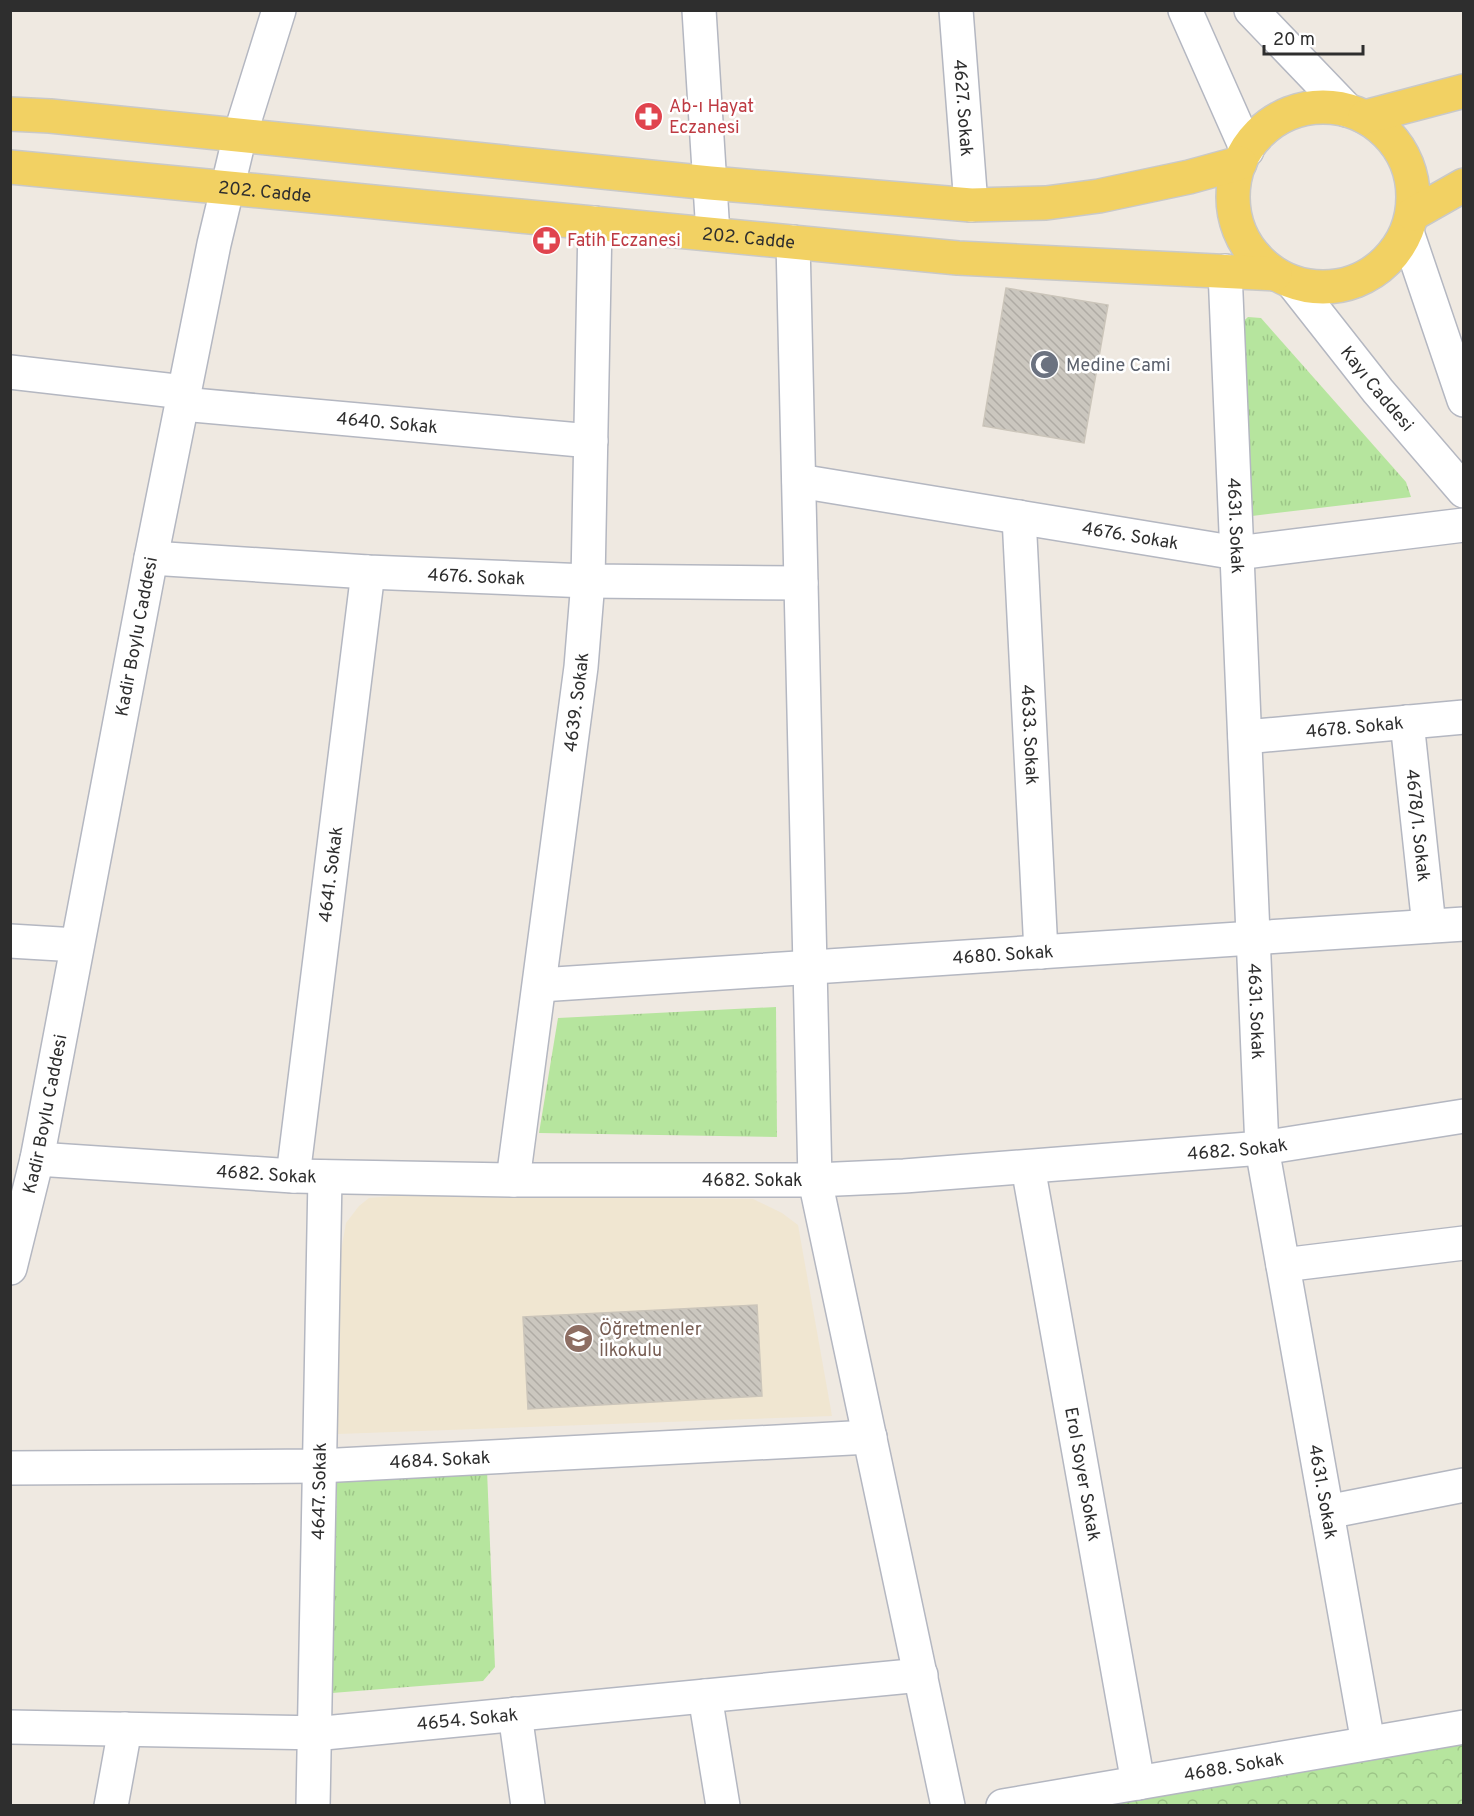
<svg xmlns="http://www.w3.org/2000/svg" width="1474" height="1816" viewBox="0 0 1474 1816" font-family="Overpass,sans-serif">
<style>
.education{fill:#f0e6d1}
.forest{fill:url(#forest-crowns)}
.park{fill:url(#park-tufts)}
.building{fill:url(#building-back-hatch);stroke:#cbc5ba;stroke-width:1.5}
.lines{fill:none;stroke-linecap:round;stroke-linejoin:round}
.minor-casing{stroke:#b4b7c1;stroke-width:36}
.major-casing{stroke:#c9c9c9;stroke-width:36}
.minor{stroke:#fff;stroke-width:33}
.major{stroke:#f2d163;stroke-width:33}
.labels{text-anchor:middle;stroke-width:5;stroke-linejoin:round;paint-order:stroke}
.health-label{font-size:18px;fill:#be3a42;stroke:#fff;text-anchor:start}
.street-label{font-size:18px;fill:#2e2e2e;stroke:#fff}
.worship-label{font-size:18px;fill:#5b616d;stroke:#fff;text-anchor:start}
.education-label{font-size:18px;fill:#785e54;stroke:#fff;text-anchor:start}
</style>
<defs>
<pattern id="forest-crowns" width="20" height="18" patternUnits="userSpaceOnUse" patternTransform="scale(1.5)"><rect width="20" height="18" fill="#b6e59e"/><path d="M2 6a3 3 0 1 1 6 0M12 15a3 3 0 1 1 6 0" fill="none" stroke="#9dc588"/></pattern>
<pattern id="park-tufts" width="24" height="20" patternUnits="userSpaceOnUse" patternTransform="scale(1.5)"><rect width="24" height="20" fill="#b6e59e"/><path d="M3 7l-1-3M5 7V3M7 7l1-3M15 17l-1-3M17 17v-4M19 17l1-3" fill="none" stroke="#9dc588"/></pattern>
<pattern id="building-back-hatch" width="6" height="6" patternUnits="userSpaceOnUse" patternTransform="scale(1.5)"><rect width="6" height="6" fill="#cbc7bf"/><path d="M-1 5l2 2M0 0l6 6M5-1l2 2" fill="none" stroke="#afaba4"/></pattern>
</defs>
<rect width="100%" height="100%" fill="#efe9e1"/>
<path class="education" d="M405,1195L753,1199L782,1213L798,1225L832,1416L338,1434L339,1262L346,1223L359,1206L369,1198Z"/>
<path class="forest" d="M1463,1742V1805H1092Z"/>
<g class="park">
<path d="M1248,317L1261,318L1406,482L1411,497L1252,516L1241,509L1235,329Z"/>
<path d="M776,1007L777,1137L539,1133L558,1018Z"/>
<path d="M487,1470L495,1667L483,1681L332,1693L337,1482Z"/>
</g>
<g class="building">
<path d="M1006,288L1108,305L1084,443L983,426Z"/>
<path d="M757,1305L762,1396L528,1409L523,1317Z"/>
</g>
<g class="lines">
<defs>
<g id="minor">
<path d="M699,10L713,234"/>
<path id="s1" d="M956,10L971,205"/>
<path d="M1185,10L1247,150"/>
<path d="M1251,10L1347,110"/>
<path d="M1407,232L1464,400"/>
<path d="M793,242L815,1180L948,1806"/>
<path id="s2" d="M1225,271L1262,1148L1368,1743"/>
<path id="s3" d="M1293,283L1378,391L1464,491"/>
<path d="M10,372L184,392"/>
<path id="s4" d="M182,404L591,441"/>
<path id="s5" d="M799,481L1237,553L1464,525"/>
<path id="s6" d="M1019,517L1041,952"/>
<path id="s7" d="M151,558L368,572L588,581L801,583"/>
<path id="s8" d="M1407,722L1429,926"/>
<path id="s9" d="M1245,737L1464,717"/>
<path d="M10,941L77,945"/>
<path id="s10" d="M540,985L1464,924"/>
<path id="s11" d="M37,1159L293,1176L513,1180H815L904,1176L1262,1148L1464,1116"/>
<path id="s12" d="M1028,1167L1138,1783"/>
<path id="s13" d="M293,1176L368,572"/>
<path id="s14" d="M513,1180L581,667L588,581L595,223"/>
<path d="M1283,1265L1464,1243"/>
<path id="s15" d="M10,1268L37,1159L151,558L214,244L240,135L279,10"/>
<path id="s16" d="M10,1468L319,1466L870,1437"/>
<path d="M1327,1512L1464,1485"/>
<path d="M705,1696L723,1806"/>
<path d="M515,1714L528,1806"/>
<path id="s17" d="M10,1727L324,1733L921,1675"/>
<path d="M111,1806L125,1729"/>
<path id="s18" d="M313,1806L325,1177"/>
<path id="s19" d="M1003,1806L1464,1727"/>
</g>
<g id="major">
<circle cx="1323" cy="197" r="90"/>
<path d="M10,114L50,116L710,183L971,205L1046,203L1099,196L1189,177L1240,163"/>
<path d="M1365,117L1464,91"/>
<path id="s20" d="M10,167L958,258L1275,274"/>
<path d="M1413,214L1464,185"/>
</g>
</defs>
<use href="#minor" class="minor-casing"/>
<use href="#major" class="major-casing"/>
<use href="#minor" class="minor"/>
<use href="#major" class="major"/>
</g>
<defs>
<symbol id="pharmacy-disc" viewBox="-11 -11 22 22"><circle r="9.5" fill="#e0444e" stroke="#fff"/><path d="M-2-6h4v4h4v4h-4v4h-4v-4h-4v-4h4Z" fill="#fff"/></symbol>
<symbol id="mosque-disc" viewBox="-11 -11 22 22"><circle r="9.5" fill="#6b7280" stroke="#fff"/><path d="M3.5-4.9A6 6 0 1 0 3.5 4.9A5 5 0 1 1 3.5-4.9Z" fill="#fff"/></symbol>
<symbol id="school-disc" viewBox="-11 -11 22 22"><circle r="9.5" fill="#8d6e63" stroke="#fff"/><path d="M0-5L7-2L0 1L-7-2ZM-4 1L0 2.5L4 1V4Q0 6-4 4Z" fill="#fff"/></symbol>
</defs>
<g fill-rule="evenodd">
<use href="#pharmacy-disc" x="632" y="100" width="33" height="33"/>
<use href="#pharmacy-disc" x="530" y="224" width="33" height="33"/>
<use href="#mosque-disc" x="1028" y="348" width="33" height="33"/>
<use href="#school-disc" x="562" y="1322" width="33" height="33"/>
</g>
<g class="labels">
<g class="health-label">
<text x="669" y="112">Ab-ı Hayat<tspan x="669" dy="21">Eczanesi</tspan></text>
<text x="567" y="246">Fatih Eczanesi</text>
</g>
<g class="street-label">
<text dy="6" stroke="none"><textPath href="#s1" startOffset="98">4627. Sokak</textPath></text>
<text dy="6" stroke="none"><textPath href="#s20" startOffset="256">202. Cadde</textPath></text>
<text dy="6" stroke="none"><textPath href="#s20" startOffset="742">202. Cadde</textPath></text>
<text dy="6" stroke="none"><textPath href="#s3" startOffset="135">Kayı Caddesi</textPath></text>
<text dy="6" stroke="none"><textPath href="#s4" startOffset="206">4640. Sokak</textPath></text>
<text dy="6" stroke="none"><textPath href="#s2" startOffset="255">4631. Sokak</textPath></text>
<text dy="6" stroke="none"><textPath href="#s5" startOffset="336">4676. Sokak</textPath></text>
<text dy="6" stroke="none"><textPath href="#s7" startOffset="326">4676. Sokak</textPath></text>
<text dy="6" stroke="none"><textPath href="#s15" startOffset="644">Kadir Boylu Caddesi</textPath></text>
<text dy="6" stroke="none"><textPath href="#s14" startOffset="482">4639. Sokak</textPath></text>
<text dy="6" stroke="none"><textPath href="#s9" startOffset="110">4678. Sokak</textPath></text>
<text dy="6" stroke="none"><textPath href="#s6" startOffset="218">4633. Sokak</textPath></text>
<text dy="6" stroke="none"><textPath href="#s8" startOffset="104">4678/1. Sokak</textPath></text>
<text dy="6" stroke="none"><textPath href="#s13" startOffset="304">4641. Sokak</textPath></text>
<text dy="6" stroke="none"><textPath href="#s10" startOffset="464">4680. Sokak</textPath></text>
<text dy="6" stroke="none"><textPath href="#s2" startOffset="741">4631. Sokak</textPath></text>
<text dy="6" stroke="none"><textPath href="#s15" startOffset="158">Kadir Boylu Caddesi</textPath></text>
<text dy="6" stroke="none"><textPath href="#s11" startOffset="1202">4682. Sokak</textPath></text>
<text dy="6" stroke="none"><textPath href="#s11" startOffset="230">4682. Sokak</textPath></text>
<text dy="6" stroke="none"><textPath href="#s11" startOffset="716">4682. Sokak</textPath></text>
<text dy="6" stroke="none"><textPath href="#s16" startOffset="430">4684. Sokak</textPath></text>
<text dy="6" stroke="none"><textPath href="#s12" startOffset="312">Erol Soyer Sokak</textPath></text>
<text dy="6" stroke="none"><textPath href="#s18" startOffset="315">4647. Sokak</textPath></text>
<text dy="6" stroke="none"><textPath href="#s2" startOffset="1227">4631. Sokak</textPath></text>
<text dy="6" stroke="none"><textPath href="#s17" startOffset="458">4654. Sokak</textPath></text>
<text dy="6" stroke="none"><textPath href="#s19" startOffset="234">4688. Sokak</textPath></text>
</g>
<g class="worship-label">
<text x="1066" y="371">Medine Cami</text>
</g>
<g class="education-label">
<text x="599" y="1335">Öğretmenler<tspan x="599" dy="21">İlkokulu</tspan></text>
</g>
</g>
<rect width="1474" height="1816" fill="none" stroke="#2e2e2e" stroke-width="24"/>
<path d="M1264 45v9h99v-9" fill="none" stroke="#2e2e2e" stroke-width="3"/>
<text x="1273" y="45" font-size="18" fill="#2e2e2e" stroke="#ffffff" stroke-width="4.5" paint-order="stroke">20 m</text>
</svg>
